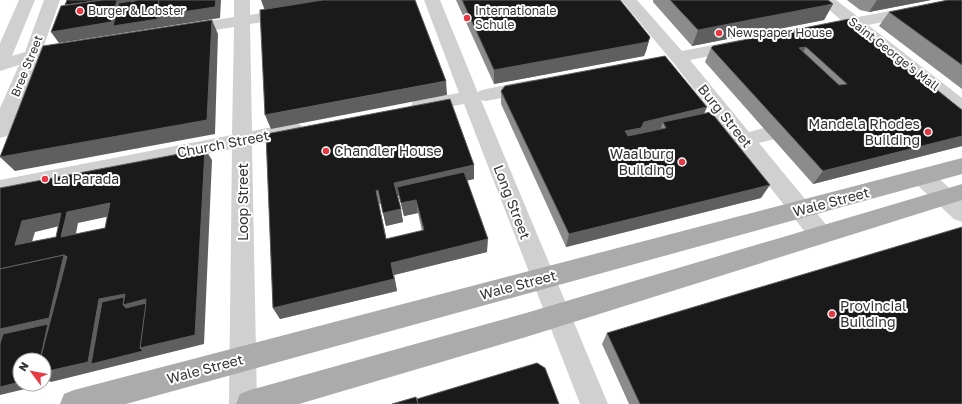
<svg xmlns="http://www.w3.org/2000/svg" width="962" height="404" viewBox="0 0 962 404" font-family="'Golos Text',sans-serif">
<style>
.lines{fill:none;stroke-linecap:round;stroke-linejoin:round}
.minor{fill:#d0d0d0;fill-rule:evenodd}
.major{fill:#ababab;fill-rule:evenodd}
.wall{fill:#8c8c8c;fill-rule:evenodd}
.shaded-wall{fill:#5f5f5f;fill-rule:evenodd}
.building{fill:#1a1a1a;stroke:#5f5f5f;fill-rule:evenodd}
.poi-dot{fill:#e63946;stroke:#fff;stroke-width:1.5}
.labels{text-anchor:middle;stroke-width:4;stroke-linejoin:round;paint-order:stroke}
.far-poi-label{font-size:12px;fill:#333;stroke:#fff;text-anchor:start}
.far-street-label{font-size:12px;fill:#333;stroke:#fff}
.street-label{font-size:14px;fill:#333;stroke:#fff}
.poi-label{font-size:14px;fill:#333;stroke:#fff;text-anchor:start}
</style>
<rect width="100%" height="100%" fill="#fff"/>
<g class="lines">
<g class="minor">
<path d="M19,0H35L12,56L25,52L44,0H60L43,48L69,44L75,45L78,49L75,53L39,59L10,131L7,136L0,138V108L19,65L0,71V43Z"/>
<path d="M234,0H250V15L291,8L297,10L299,13L297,16L291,18L250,24L252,131L294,123L301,125L304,130L301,135L252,145L257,404H229L232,149L0,196V180L232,135L234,27L184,35L178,33L176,30L178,27L184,25L234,17Z"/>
<path d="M424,0H440L478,93L479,91L486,89L531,80L537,82L540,86L537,90L531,92L486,101L481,100L608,404H580L464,104L420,112L413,111L411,106L413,101L459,93Z"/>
<path d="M621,0H637L682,51L739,40L745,41L747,45L745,49L690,60L749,132L768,127L775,129L778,134L775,139L759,143L828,227L832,234L828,241L820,244L812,241L672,61Z"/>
<path d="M818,0H836L858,17L948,0H962V7L868,25L962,98V114L955,113L852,28L824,34L818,32L816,29L818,26L842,21Z"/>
<path d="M924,170L932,172L962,200V222L954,219L916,184L913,178L916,172Z"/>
</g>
<g class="major">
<path d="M962,158V174L126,404H60L64,394L74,390Z"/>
<path d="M962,184V200L526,337L299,404H236L240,394L250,390L526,313Z"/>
</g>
</g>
<g class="wall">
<path d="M456,0H620L650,37L646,51L644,56L494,84Z"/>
<path d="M653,0H828L833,4L824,20L692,46L653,2Z"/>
<path d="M847,0H931L869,12L860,10Z"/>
<path d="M962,0V89L879,26L889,12Z"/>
<path d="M849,19L962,110V146L813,184L705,62L711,48Z"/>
<path d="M501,91L704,114L761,198L566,247L501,104Z"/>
<path d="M266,134L474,179L467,180L487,252L394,275L397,291L280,319L273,308ZM398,196H399L404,216L418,213L422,231L386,239L379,204H381L386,226L403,222Z"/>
<path d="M607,333L962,404H629L602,344Z"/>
</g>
<g class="shaded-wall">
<path d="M117,0H143L156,16L216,0H221L220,18L59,43L51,32Z"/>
<path d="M261,0H337L265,11Z"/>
<path d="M877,0H931L869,12Z"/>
<path d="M833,4L824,20L692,46L698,30Z"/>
<path d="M212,20L218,34L215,134L15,171L0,157Z"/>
<path d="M650,37L646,51L644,56L494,84V70Z"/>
<path d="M806,47L798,61L799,48Z"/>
<path d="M446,81L447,95L271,129L265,115Z"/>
<path d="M707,107L701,121L666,128L663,122L660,131L621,145L625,131L644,122Z"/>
<path d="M962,136V146L813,184L823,171Z"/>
<path d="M205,149L212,160L204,344L51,382L47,380L46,384L0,395V329L64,255L78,267L99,299ZM40,360H44V384H20V382Z"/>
<path d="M474,165V179L400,196L397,187L399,196H397L394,183Z"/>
<path d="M770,185L761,198L566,247L569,234Z"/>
<path d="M376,191L379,204L389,251L386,239Z"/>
<path d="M416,200L418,213L404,216L401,203Z"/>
<path d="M110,203L120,214L78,223L73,248L61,237L64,225L35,232L28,255L15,245L22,221L61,213Z"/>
<path d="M401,209L403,222L386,226L383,213Z"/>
<path d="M488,239L487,252L394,275L397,291L280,319L273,308L391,263Z"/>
</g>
<g class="building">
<path d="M67,0H102L65,5Z"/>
<path d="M102,0H117L111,22L51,32L61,6Z"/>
<path d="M138,0H159L156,16L158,19L113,26L119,3L131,1V2Z"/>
<path d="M159,0H216L215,7L156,16Z"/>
<path d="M323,0H415L446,81L265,115L260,10Z"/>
<path d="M462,0H620L650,37L648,42L494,70Z"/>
<path d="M670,0H828L833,4L698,30Z"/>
<path d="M948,0H962V65L889,12Z"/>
<path d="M849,19L962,110V136L823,171L711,48L713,46ZM806,47L847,84L839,85L799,48Z"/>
<path d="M212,20L207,120L0,157L43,46Z"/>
<path d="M665,56L707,107L644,122L641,128L625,131L628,136L666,128L663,122L711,112L770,185L569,234L501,91L505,86Z"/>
<path d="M450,99L474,165L394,183L401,209L383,213L378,190L376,191L386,239L424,230L416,200L401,203L397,187L464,172L488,239L391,263L394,279L273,308L266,134Z"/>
<path d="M205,149L195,335L140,348L146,299L123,305L125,294L99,299L88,362L44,372V360H40L67,257L64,255L0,269V188ZM110,203L105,228L61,237L67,212ZM61,213L56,237L15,245L22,221Z"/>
<path d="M962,227V404H640L607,333Z"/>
<path d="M64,255L49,318L0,329V269Z"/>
<path d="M124,297L123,305L126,308L146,303L140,348L143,351L91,364L102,302Z"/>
<path d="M48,324L40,360H20V382L0,387V344L3,334Z"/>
<path d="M537,363L545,368L559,404H418L417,399Z"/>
<path d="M416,397L418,404H392Z"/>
</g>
<g class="poi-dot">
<circle cx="80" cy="11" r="4"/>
<circle cx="467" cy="18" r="4"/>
<circle cx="719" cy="33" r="4"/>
<circle cx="928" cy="132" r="4"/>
<circle cx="326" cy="151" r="4"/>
<circle cx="682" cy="162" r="4"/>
<circle cx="45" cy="179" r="4"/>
<circle cx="832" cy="314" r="4"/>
</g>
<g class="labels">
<g class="far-poi-label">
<text x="88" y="15">Burger &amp; Lobster</text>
<text x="475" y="15">Internationale<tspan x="475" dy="14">Schule</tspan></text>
<text x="727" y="37">Newspaper House</text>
</g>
<g class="far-street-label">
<text transform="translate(894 54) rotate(38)" y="4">Saint George's Mall</text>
<text transform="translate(27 66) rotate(-68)" y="4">Bree Street</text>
</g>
<g class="street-label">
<text transform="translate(725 116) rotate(51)" y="5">Burg Street</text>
<text transform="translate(223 144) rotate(-11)" y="5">Church Street</text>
<text transform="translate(243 202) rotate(-90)" y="5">Loop Street</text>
<text transform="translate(512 202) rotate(69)" y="5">Long Street</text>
<text transform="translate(831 202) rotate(-15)" y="5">Wale Street</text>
<text transform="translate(518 285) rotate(-15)" y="5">Wale Street</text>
<text transform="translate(205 369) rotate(-15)" y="5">Wale Street</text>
</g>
<g class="poi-label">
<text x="920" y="129" text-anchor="end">Mandela Rhodes<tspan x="920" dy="16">Building</tspan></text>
<text x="334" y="156">Chandler House</text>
<text x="674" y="159" text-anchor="end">Waalburg<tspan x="674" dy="16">Building</tspan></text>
<text x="53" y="184">La Parada</text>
<text x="840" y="311">Provincial<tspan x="840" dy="16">Building</tspan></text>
</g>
</g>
<g transform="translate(32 372) rotate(302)"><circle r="19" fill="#ffffff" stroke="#adadad"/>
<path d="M0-3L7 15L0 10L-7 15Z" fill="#e63946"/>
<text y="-6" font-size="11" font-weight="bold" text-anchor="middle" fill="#333333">N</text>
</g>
</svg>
